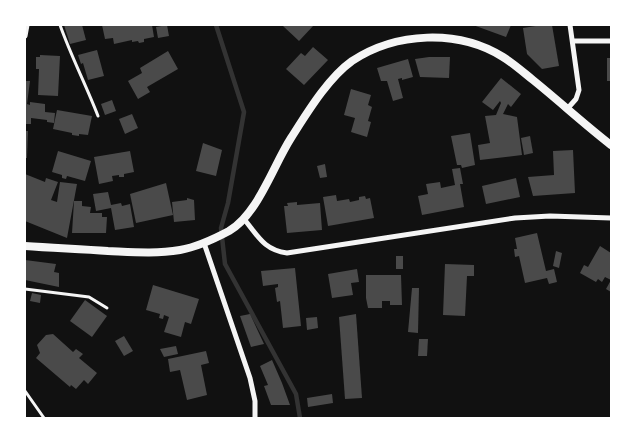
<svg xmlns="http://www.w3.org/2000/svg" width="636" height="443" viewBox="0 0 636 443" font-family="'Exo 2',sans-serif">
<style>
.lines{fill:none;stroke-linecap:round;stroke-linejoin:round}
.stream{stroke:#333;stroke-width:4.5}
.building{fill:#4a4a4a}
.service{stroke:#f5f5f5;stroke-width:3}
.minor{stroke:#f5f5f5;stroke-width:5}
.tertiary{stroke:#f5f5f5;stroke-width:8}
</style>
<rect width="100%" height="100%" fill="#111"/>
<g class="lines">
<path class="stream" d="M216,25L244,112L228,203L221,228L225,264L296,394L300,418"/>
</g>
<g class="building">
<path d="M64,25H82L86,40L70,44Z"/>
<path d="M102,25H152L154,37L144,39V42L139,43L138,41L132,42V40L114,44L113,38L105,39Z"/>
<path d="M167,25L169,36L158,38L156,27Z"/>
<path d="M284,25H314L299,41L283,26Z"/>
<path d="M473,25H511L506,37Z"/>
<path d="M542,25H552L559,66L542,69L527,54L523,28Z"/>
<path d="M313,47L328,60L304,85L286,69L301,53L305,56Z"/>
<path d="M97,50L104,76L88,80L83,63L81,64L78,55Z"/>
<path d="M168,51L178,69L147,87L150,92L138,99L128,81L142,73L140,68Z"/>
<path d="M40,55L60,56L58,96L38,95L39,69H36V57H40Z"/>
<path d="M429,57H450L449,78L420,77L415,59Z"/>
<rect x="607" y="58" width="4" height="23"/>
<path d="M408,59L413,77L402,80V78L398,79L403,98L393,101L387,81H381L377,68Z"/>
<path d="M501,78L521,94L511,107L508,104L503,114L517,117L522,155L480,160L478,145L490,143L485,116L496,115L501,103L500,101L493,110L482,102Z"/>
<path d="M25,81H30L27,104L30,105V102L45,104V112L55,113L54,123L47,122V120L31,118V124H25Z"/>
<path d="M351,89L371,95L368,105L372,107L368,121L371,122L367,137L351,132L355,118L344,115Z"/>
<path d="M112,100L116,111L105,115L101,104Z"/>
<path d="M57,110L92,116L88,135L79,134V136L72,135V133L53,129Z"/>
<path d="M132,114L138,128L125,134L119,119Z"/>
<path d="M25,131H28L27,158H25Z"/>
<path d="M470,133L475,165L462,168L461,165H457L451,136Z"/>
<path d="M530,136L533,153L524,155L521,138Z"/>
<path d="M203,143L222,150L216,176L196,171Z"/>
<path d="M573,150L575,193L533,196L528,177L554,175L553,151Z"/>
<path d="M58,151L91,161L85,181L67,176L66,179L62,178V175L52,172Z"/>
<path d="M130,151L134,172L124,174V177H119V175L112,176L113,181L99,184L94,157Z"/>
<path d="M325,164L327,177L320,178L317,166Z"/>
<path d="M460,168L463,184H460L464,207L422,215L418,196L428,194L426,184L440,182L441,188L455,185L452,169Z"/>
<path d="M25,174L45,182L46,178L58,182L51,200L57,202L60,182L77,184L67,238L25,221Z"/>
<path d="M516,178L520,197L486,204L482,186Z"/>
<path d="M166,183L173,215L136,223L130,194Z"/>
<path d="M108,192L111,205L121,203L122,206L130,204L134,227L115,230L111,208L96,211L93,194Z"/>
<path d="M336,195L337,201L349,199L350,202L359,200V197L365,196L366,199L370,198L374,218L328,226L323,197Z"/>
<path d="M187,198L194,200L195,220L174,222L172,202L187,200Z"/>
<path d="M74,201H82V206L91,207L90,213H102V217H107L106,233H72Z"/>
<path d="M297,202V205L320,203L322,230L287,233L284,206H288L287,203Z"/>
<path d="M537,233L546,271L554,269L557,282L549,284L547,278L525,283L519,256L515,257L514,249H517L515,238Z"/>
<path d="M600,246L611,253V292L606,289L611,280L605,277L602,282L598,279L596,282L580,273L584,265L588,267Z"/>
<path d="M556,251L562,253L559,268L553,266Z"/>
<rect x="396" y="256" width="7" height="13"/>
<path d="M25,260L56,264L54,272L59,273V287L25,280Z"/>
<path d="M445,264L474,265V276H467L465,316L443,315Z"/>
<path d="M295,268L301,326L283,328L280,301L277,302L275,288L278,287V284L263,286L261,271Z"/>
<path d="M357,269L359,282L351,283L353,295L332,298L328,274Z"/>
<path d="M366,275H401L402,305H390V301H382V308H368L366,298Z"/>
<path d="M153,285L199,299L191,324L185,322L181,337L164,332L169,317L164,315L163,319L159,318L160,314L146,310Z"/>
<path d="M412,288H419L418,333L408,332Z"/>
<path d="M32,293L41,295L40,303L30,301Z"/>
<path d="M85,300L107,316L92,337L70,321Z"/>
<path d="M250,314L264,344L251,347L240,316Z"/>
<path d="M356,314L362,398L345,399L339,317Z"/>
<path d="M317,317L318,328L307,330L306,318Z"/>
<path d="M53,334L73,352L76,349L83,354L79,358L97,373L88,384L84,380L76,389L71,385L70,387L36,358L40,353L37,345L46,335Z"/>
<path d="M124,336L133,351L124,356L115,341Z"/>
<path d="M419,339H428L427,356H418Z"/>
<path d="M176,346L178,354L164,357L160,349Z"/>
<path d="M206,351L209,363L201,365L207,395L187,400L180,370L170,372L168,359Z"/>
<path d="M272,360L282,383L290,405H271L264,386L268,385L260,366Z"/>
<path d="M332,394L333,403L308,407L307,398Z"/>
</g>
<g class="lines">
<g class="service">
<path d="M60,25C71,56 86,85 98,116"/>
<path d="M25,289L89,297L107,308"/>
<path d="M25,391L44,418"/>
</g>
<g class="minor">
<path d="M25,36L27,25"/>
<path d="M573,41H611"/>
<path d="M568,108L576,99L579,90L570,25"/>
<path d="M244,219C258,236 264,250 287,253L515,218L550,216L611,218"/>
<path d="M204,243L250,378L255,401V418"/>
</g>
<path class="tertiary" d="M25,246C53,248 80,249 108,251C132,252 156,254 180,250C197,247 214,239 229,231C258,214 273,166 291,138C307,113 328,78 352,61C396,32 458,29 503,57C513,63 523,72 533,80C559,101 584,124 611,145"/>
</g>
<rect width="636" height="443" fill="none" stroke="#ffffff" stroke-width="52"/>
</svg>
